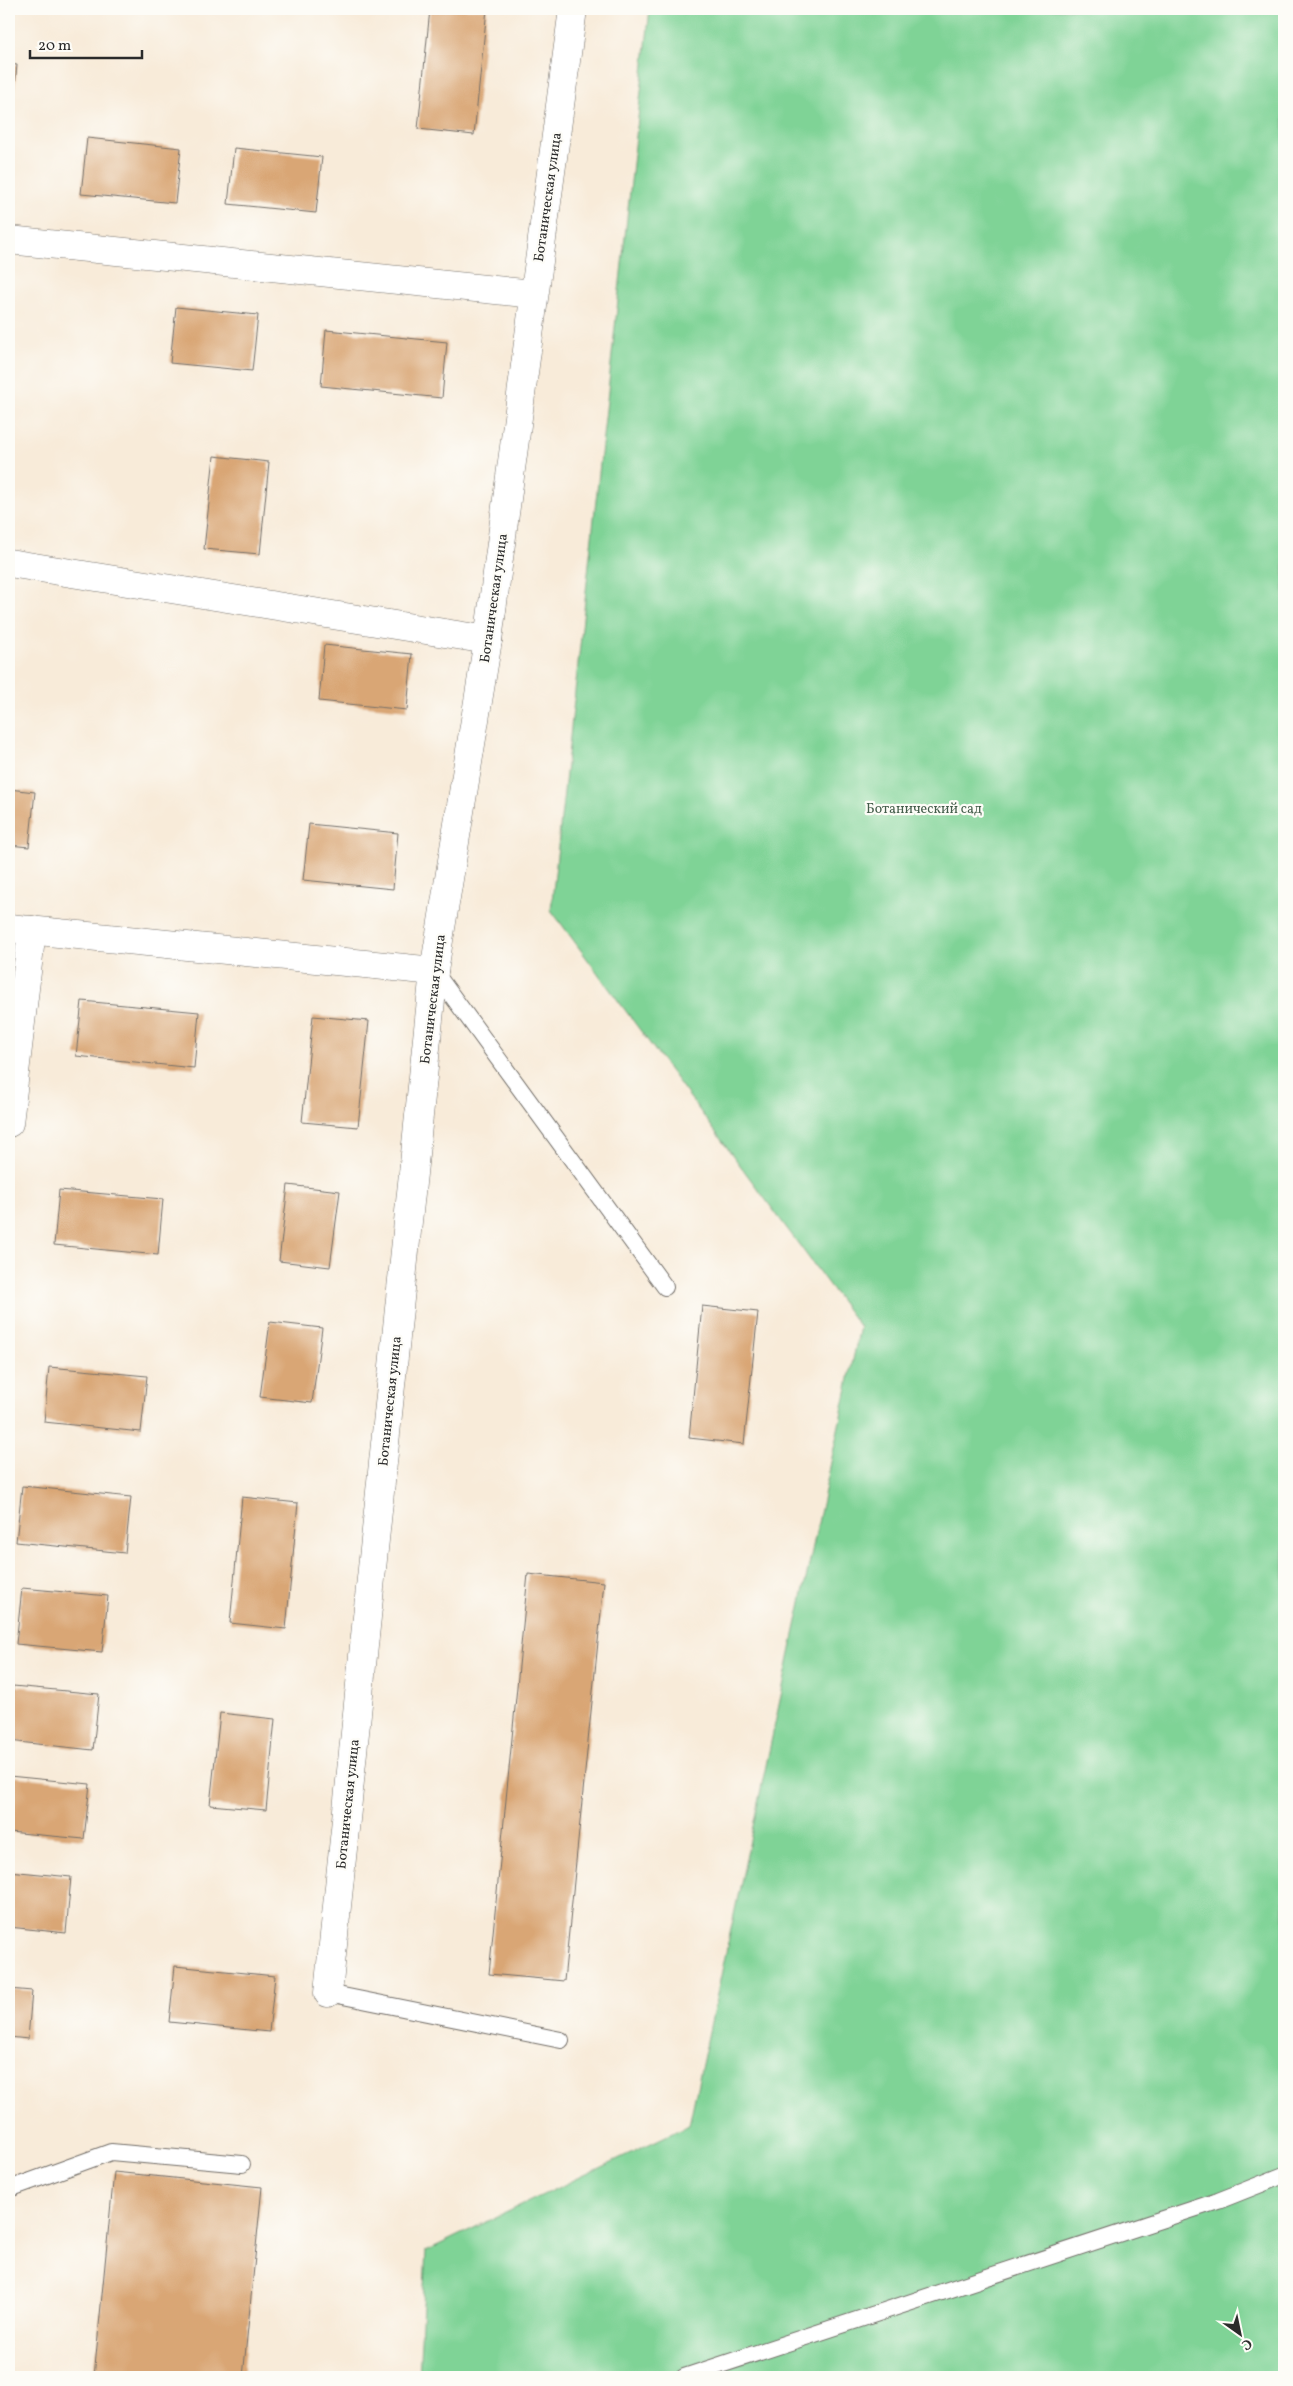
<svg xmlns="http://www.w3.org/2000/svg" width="1293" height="2386" viewBox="0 0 1293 2386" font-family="Vollkorn,serif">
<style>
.green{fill:#7fd396;stroke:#557f60}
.building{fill:#d9a674}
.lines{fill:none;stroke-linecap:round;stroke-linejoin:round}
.service-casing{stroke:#736e68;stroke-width:18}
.minor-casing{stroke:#736e68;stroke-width:29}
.service{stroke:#fff;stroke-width:16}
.minor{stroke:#fff;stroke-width:28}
.labels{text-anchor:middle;stroke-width:4.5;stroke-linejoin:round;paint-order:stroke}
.street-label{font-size:14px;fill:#2b2b2b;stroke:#fdfcf7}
.park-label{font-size:14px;fill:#445d4b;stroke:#fdfcf7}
</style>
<rect width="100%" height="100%" fill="#fdfcf7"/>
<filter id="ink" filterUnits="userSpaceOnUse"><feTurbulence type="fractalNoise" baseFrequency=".02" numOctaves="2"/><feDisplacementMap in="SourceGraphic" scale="10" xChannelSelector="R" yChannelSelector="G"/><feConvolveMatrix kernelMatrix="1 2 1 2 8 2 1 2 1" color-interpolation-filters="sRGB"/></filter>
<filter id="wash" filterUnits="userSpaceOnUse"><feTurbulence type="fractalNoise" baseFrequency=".0096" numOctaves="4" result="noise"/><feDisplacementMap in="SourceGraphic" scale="20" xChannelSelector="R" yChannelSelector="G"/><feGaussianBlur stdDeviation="1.12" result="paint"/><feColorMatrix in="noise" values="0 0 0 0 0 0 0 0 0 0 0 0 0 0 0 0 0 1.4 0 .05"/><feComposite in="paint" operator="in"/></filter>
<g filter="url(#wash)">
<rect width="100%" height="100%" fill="#f8ebd9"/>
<path class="green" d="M650,9H1284V2377H419L426,2251L689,2125L860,1327L551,910Z"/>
<g id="blocks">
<g class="building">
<path d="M430,9H487L474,135L418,129Z"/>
<path d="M9,64L17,65L10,135L9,134Z"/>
<path d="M87,138L181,148L175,203L81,194Z"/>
<path d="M234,148L322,157L316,213L228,204Z"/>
<path d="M176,307L258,315L252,371L170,363Z"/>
<path d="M326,330L447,342L442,398L321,386Z"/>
<path d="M214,456L269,462L260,554L204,549Z"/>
<path d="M324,645L412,654L407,710L319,701Z"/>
<path d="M9,789L35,792L29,847L9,845Z"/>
<path d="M309,824L398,833L393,889L303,880Z"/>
<path d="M82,1001L199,1012L194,1068L76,1056Z"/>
<path d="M313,1016L369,1021L358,1127L302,1122Z"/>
<path d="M288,1185L340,1191L330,1267L279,1261Z"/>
<path d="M59,1190L163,1199L158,1255L54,1245Z"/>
<path d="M702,1306L758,1312L744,1444L689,1438Z"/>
<path d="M270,1322L322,1328L312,1403L260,1397Z"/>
<path d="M49,1367L147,1376L141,1432L44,1422Z"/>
<path d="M22,1486L131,1497L125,1553L16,1542Z"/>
<path d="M242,1497L298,1503L286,1629L230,1623Z"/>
<path d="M528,1574L604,1582L564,1981L489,1974Z"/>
<path d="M22,1588L108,1596L102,1652L16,1644Z"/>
<path d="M13,1686L99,1694L93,1750L9,1741Z"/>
<path d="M220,1713L275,1719L266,1810L210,1805Z"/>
<path d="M9,1776L90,1784L84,1839L9,1832Z"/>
<path d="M9,1871L71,1877L66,1933L9,1927Z"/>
<path d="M175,1966L275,1976L269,2032L169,2022Z"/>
<path d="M9,1989L32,1991L28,2039L9,2037Z"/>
<path d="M114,2172L262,2187L243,2377H94Z"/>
</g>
</g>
</g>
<g filter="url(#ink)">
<use href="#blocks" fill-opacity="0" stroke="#736e68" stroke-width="1"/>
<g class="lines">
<defs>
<g id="service">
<path d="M434,971L665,1287"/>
<path d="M328,1993L561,2040"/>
<path d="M9,2189L111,2152L242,2164"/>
<path d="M684,2377L1218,2201L1284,2175"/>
</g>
<g id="minor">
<path d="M9,240L534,294"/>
<path d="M9,563L488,640"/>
<path d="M9,928L434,971"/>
<path d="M9,1123L32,930"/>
<path d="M328,1993L434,971L488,640L573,9"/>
</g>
</defs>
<use href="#service" class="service-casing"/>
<use href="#minor" class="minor-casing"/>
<use href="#service" class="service"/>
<use href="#minor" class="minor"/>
</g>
</g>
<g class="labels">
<g class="street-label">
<text transform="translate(547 197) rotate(-82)" y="5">Ботаническая улица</text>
<text transform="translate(493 598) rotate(-82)" y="5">Ботаническая улица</text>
<text transform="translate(432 999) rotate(-83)" y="5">Ботаническая улица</text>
<text transform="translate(389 1401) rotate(-84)" y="5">Ботаническая улица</text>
<text transform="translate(347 1804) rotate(-84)" y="5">Ботаническая улица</text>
</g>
<g class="park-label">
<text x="924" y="813">Ботанический сад</text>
</g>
</g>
<rect width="1293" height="2386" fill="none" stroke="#fdfcf7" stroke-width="30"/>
<g transform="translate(1240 2334) rotate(147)" stroke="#fdfcf7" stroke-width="4" paint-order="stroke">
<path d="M0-4L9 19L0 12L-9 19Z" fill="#2b2b2b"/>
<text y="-8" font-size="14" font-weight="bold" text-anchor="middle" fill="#2b2b2b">С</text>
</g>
<path d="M30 50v8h112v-8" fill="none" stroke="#2b2b2b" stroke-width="2.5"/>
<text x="38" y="50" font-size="15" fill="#2b2b2b" stroke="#fdfcf7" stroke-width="4" paint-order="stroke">20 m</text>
</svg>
